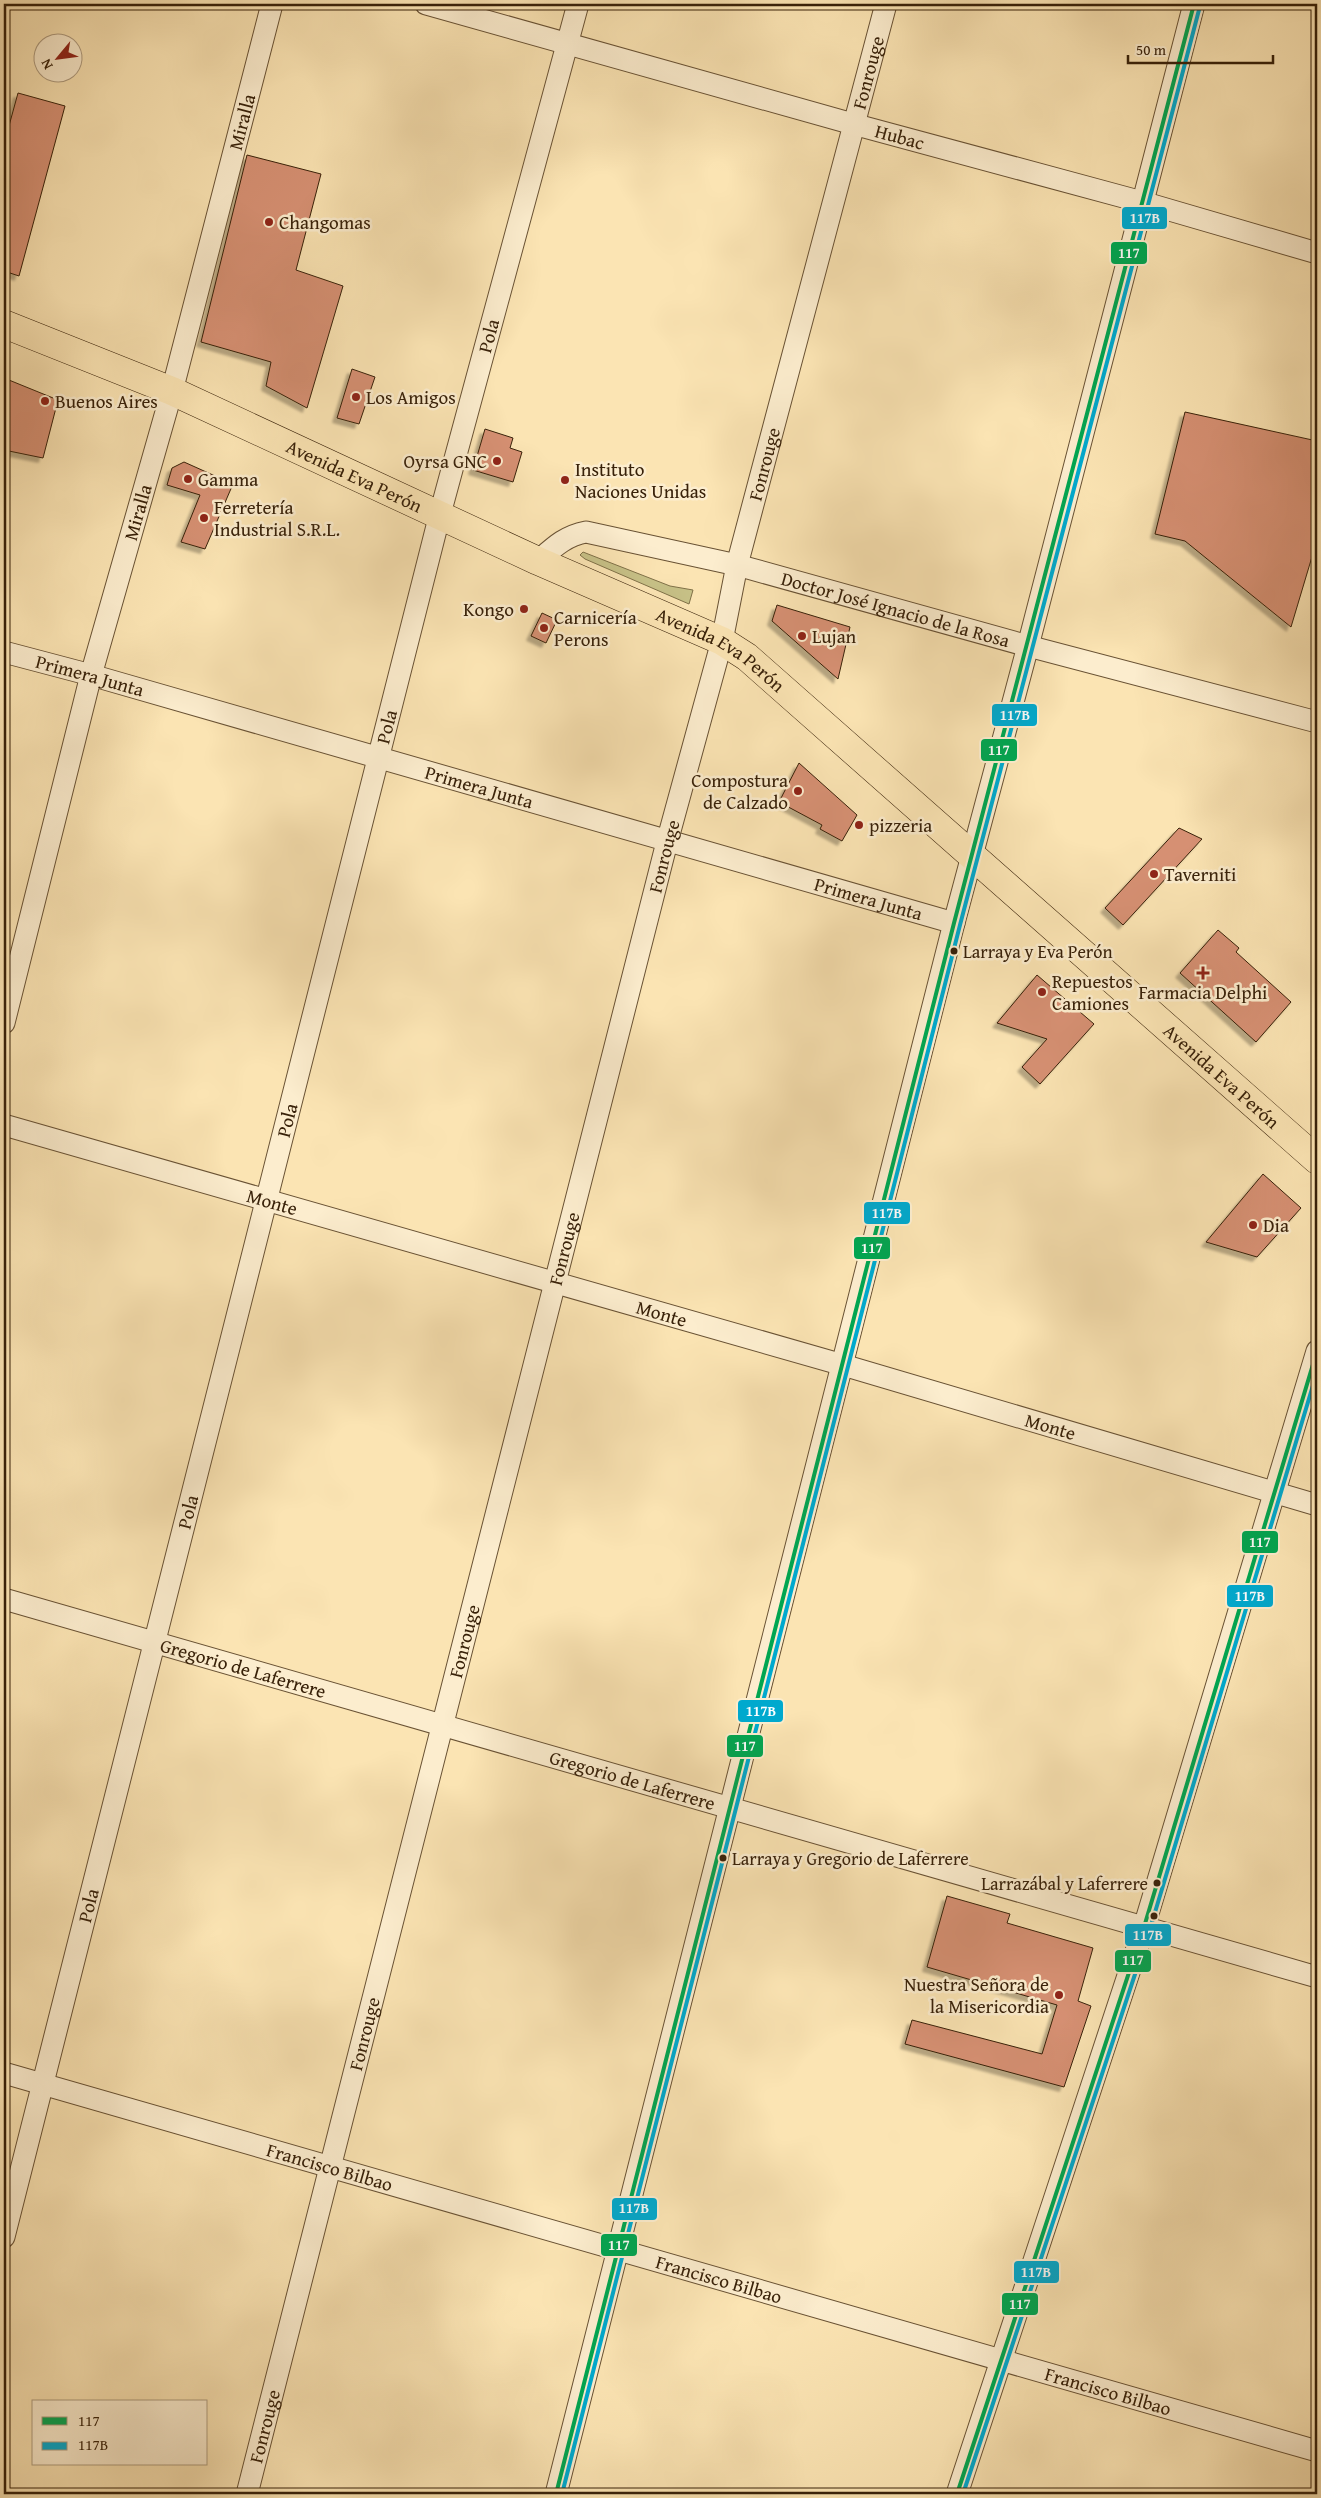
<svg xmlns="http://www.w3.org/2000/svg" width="1321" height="2498" viewBox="0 0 1321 2498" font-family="'Gentium Book Plus',serif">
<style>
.green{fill:#c7c187;stroke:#807148}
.building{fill:#d69073;stroke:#382109;filter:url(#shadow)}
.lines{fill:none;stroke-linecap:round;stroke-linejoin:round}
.minor-casing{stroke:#695234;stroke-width:23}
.major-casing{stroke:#382109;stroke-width:29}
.minor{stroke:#fcedce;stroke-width:21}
.major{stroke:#fbe4b3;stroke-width:28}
.bus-1-casing{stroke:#fcedce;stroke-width:8}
.bus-2-casing{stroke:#fcedce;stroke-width:8}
.bus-1{stroke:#00a651;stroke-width:4}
.bus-2{stroke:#00a9ce;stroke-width:4}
.poi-dot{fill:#8f2418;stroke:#fcedce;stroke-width:2}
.bus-dot{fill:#382109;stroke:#fcedce;stroke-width:2}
.labels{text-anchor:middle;stroke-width:5;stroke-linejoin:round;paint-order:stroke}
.bus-label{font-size:18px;fill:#382109;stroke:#fcedce;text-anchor:start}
.street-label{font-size:19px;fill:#382109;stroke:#fcedce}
.poi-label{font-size:19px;fill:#382109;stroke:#fcedce;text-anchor:start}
.line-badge{stroke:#fcedce;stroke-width:2}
.badge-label{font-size:14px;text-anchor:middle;font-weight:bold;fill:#fff}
</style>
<defs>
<filter id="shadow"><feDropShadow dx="-4.5" dy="4.5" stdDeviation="1" flood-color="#0004"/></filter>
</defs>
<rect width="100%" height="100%" fill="#fbe4b3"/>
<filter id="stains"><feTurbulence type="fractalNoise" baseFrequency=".004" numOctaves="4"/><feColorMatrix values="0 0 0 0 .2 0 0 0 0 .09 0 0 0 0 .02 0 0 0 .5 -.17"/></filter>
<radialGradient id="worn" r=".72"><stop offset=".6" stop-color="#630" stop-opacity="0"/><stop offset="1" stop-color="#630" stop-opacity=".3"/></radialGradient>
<path class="green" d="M583,552L670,586L693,590L689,604L585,559L580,555Z"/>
<g class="building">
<path d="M18,93L65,106L19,276L4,271V144Z"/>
<path d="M247,155L321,174L296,270L343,286L307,408L266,386L271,362L201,342Z"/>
<path d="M352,369L375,377L359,424L337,418Z"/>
<path d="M4,378L58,400L43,458L4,450Z"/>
<path d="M1185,412L1317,441V540L1291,627L1185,541L1155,534Z"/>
<path d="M485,429L513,438L510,448L522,452L513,482L473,470Z"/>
<path d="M184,462L233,484L205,549L181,542L200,495L167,485L172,468Z"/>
<path d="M777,605L850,627L838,679L772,621Z"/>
<path d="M542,613L557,620L546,643L531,636Z"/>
<path d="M799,763L857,815L842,841L820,829L822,825L779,802Z"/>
<path d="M1179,828L1202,839L1123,925L1105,908Z"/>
<path d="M1218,930L1239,948L1236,952L1291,1002L1256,1042L1180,973Z"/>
<path d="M1037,975L1094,1024L1040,1084L1022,1067L1047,1039L997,1023Z"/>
<path d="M1263,1174L1301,1208L1257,1257L1206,1242Z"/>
<path d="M947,1896L1010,1914L1007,1923L1093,1948L1078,2001L1091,2006L1064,2087L905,2044L912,2020L1042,2054L1057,2005L927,1967Z"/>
</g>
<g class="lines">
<defs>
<g id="minor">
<path id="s1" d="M426,4L853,124L1142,202L1317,253"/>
<path id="s2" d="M538,561C554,547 565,536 586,532L737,565L1028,646L1317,722"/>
<path id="s3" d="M4,652L91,675L954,923"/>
<path id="s4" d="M4,1023L91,675L172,391L272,4"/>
<path id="s5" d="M4,1125L843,1365L1317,1505"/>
<path id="s6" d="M4,1599L1317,1977"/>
<path id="s7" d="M4,2073L1317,2451"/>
<path id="s8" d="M4,2237L440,514L578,4"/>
<path id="s9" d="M247,2494L667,842L722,641L737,565L886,4"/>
<path d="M556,2494L954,923L1028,646L1194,4"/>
<path d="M957,2494L1144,1927L1317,1351"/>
</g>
<g id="major">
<path id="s10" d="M4,324L172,391L538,561L722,641L747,657L1317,1160"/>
</g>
</defs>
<use href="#minor" class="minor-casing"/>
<use href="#major" class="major-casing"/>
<use href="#minor" class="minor"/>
<use href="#major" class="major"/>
<defs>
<g id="bus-1">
<path d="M556,2494L954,923L1194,4"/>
<path d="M957,2494L1144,1927L1317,1351"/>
</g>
<g id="bus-2">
<path d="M562,2494L960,925L1200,6"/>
<path d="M963,2494L1150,1929L1317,1372"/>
</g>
</defs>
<use href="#bus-1" class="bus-1-casing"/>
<use href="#bus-2" class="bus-2-casing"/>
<use href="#bus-1" class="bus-1"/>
<use href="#bus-2" class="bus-2"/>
</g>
<g class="poi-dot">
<circle cx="269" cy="222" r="5"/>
<circle cx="356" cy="397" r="5"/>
<circle cx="45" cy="401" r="5"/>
<circle cx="497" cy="461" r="5"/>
<circle cx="188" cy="479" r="5"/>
<circle cx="565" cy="480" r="5"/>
<circle cx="204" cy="518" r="5"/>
<circle cx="524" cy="609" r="5"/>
<circle cx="544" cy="628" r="5"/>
<circle cx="802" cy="636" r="5"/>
<circle cx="798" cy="791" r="5"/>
<circle cx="859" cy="825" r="5"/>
<circle cx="1154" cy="874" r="5"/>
<path d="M1200.5 965.5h5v5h5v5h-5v5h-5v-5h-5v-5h5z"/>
<circle cx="1042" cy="992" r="5"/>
<circle cx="1253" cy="1225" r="5"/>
<circle cx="1059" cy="1995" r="5"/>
</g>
<g class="bus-dot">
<circle cx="954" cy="951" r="4.5"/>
<circle cx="723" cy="1858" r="4.5"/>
<circle cx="1157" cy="1883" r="4.5"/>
<circle cx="1154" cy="1916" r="4.5"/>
</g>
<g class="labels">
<g class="bus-label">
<text x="963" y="958">Larraya y Eva Perón</text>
<text x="732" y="1865">Larraya y Gregorio de Laferrere</text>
<text x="1148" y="1890" text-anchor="end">Larrazábal y Laferrere</text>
</g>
<g class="street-label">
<text dy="7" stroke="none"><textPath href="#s9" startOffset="2500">Fonrouge</textPath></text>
<text dy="7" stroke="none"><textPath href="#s4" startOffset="932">Miralla</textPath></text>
<text dy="7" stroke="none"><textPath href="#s1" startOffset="492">Hubac</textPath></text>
<text dy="7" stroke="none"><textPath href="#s8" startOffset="1962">Pola</textPath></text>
<text dy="7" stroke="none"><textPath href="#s9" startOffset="2095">Fonrouge</textPath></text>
<text dy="7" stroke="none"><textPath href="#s10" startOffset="382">Avenida Eva Perón</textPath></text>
<text dy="7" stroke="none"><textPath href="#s4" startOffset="528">Miralla</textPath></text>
<text dy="7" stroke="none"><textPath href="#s2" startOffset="376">Doctor José Ignacio de la Rosa</textPath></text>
<text dy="7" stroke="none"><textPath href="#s10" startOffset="788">Avenida Eva Perón</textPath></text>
<text dy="7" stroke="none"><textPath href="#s3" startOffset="89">Primera Junta</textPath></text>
<text dy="7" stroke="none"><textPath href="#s8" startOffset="1558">Pola</textPath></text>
<text dy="7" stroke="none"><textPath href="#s3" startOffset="494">Primera Junta</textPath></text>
<text dy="7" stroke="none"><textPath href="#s9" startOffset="1690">Fonrouge</textPath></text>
<text dy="7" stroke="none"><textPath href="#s3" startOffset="899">Primera Junta</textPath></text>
<text dy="7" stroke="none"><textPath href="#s10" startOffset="1448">Avenida Eva Perón</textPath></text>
<text dy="7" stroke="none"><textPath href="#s8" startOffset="1152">Pola</textPath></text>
<text dy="7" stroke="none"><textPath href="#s5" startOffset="279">Monte</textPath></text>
<text dy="7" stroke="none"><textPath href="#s9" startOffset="1285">Fonrouge</textPath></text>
<text dy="7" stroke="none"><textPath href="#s5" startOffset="684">Monte</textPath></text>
<text dy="7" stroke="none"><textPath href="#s5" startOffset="1089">Monte</textPath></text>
<text dy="7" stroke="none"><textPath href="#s8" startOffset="748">Pola</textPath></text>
<text dy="7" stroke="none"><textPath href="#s9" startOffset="880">Fonrouge</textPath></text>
<text dy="7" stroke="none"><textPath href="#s6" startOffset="249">Gregorio de Laferrere</textPath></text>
<text dy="7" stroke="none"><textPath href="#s6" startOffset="654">Gregorio de Laferrere</textPath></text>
<text dy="7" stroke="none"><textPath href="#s8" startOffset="342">Pola</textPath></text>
<text dy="7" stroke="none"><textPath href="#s9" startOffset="475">Fonrouge</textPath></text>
<text dy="7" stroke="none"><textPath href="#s7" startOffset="339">Francisco Bilbao</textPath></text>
<text dy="7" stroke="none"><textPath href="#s7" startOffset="744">Francisco Bilbao</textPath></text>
<text dy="7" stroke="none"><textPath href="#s7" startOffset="1149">Francisco Bilbao</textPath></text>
<text dy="7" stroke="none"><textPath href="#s9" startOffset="70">Fonrouge</textPath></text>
</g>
<g class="poi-label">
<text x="279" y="229">Changomas</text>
<text x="366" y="404">Los Amigos</text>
<text x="55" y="408">Buenos Aires</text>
<text x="487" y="468" text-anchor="end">Oyrsa GNC</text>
<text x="575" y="476">Instituto<tspan x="575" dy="22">Naciones Unidas</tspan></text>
<text x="198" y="486">Gamma</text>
<text x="214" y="514">Ferretería<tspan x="214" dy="22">Industrial S.R.L.</tspan></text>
<text x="514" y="616" text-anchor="end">Kongo</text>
<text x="554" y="624">Carnicería<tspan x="554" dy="22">Perons</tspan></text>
<text x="812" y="643">Lujan</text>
<text x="788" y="787" text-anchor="end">Compostura<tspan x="788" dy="22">de Calzado</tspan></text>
<text x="869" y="832">pizzeria</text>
<text x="1164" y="881">Taverniti</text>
<text x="1052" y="988">Repuestos<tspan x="1052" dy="22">Camiones</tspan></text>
<text x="1203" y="999" text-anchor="middle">Farmacia Delphi</text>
<text x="1263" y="1232">Dia</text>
<text x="1049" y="1991" text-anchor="end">Nuestra Señora de<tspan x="1049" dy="22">la Misericordia</tspan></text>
</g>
</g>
<g class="line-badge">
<rect x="1121" y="206" width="47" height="24" rx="5" fill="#00a9ce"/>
<rect x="1110" y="241" width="38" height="24" rx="5" fill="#00a651"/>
<rect x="991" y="703" width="47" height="24" rx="5" fill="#00a9ce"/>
<rect x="980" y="738" width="38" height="24" rx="5" fill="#00a651"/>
<rect x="863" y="1201" width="48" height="24" rx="5" fill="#00a9ce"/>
<rect x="853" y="1236" width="38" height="24" rx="5" fill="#00a651"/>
<rect x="1241" y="1530" width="38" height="24" rx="5" fill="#00a651"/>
<rect x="1226" y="1584" width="48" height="24" rx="5" fill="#00a9ce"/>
<rect x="737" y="1699" width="47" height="24" rx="5" fill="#00a9ce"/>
<rect x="726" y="1734" width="38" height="24" rx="5" fill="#00a651"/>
<rect x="1124" y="1923" width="48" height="24" rx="5" fill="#00a9ce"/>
<rect x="1114" y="1949" width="38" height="24" rx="5" fill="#00a651"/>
<rect x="611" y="2197" width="47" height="24" rx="5" fill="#00a9ce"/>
<rect x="600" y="2233" width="38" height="24" rx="5" fill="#00a651"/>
<rect x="1013" y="2260" width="47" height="24" rx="5" fill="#00a9ce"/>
<rect x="1001" y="2292" width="38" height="24" rx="5" fill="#00a651"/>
</g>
<g class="badge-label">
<text x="1145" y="223">117B</text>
<text x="1129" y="258">117</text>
<text x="1015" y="720">117B</text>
<text x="999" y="755">117</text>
<text x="887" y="1218">117B</text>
<text x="872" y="1253">117</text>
<text x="1260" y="1547">117</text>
<text x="1250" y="1601">117B</text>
<text x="761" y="1716">117B</text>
<text x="745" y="1751">117</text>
<text x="1148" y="1940">117B</text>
<text x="1133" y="1965">117</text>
<text x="634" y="2213">117B</text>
<text x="619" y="2250">117</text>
<text x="1036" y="2277">117B</text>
<text x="1020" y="2309">117</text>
</g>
<rect width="1321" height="2498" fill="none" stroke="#fbe4b3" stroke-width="20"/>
<rect x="5" y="5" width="1311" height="2488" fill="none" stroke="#382109" stroke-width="2.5"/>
<rect x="10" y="10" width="1301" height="2478" fill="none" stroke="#382109"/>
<rect x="32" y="2400" width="175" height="65" fill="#fcedce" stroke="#ae9b7f"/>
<rect x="42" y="2417" width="25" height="8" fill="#00a651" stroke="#ae9b7f"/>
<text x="78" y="2426" font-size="15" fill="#382109">117</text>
<rect x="42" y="2442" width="25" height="8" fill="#00a9ce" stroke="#ae9b7f"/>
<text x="78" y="2450" font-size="15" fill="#382109">117B</text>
<g transform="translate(58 58) rotate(241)"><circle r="24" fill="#fcedce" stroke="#ae9b7f"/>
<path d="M0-4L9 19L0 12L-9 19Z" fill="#8f2418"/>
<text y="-8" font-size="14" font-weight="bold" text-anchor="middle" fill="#382109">N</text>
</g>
<path d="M1128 55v8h145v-8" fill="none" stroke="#382109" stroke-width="2.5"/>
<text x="1136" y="55" font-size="15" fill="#382109" stroke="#fcedce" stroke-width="4" paint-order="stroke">50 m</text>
<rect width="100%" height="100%" filter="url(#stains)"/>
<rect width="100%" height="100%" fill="url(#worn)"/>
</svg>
